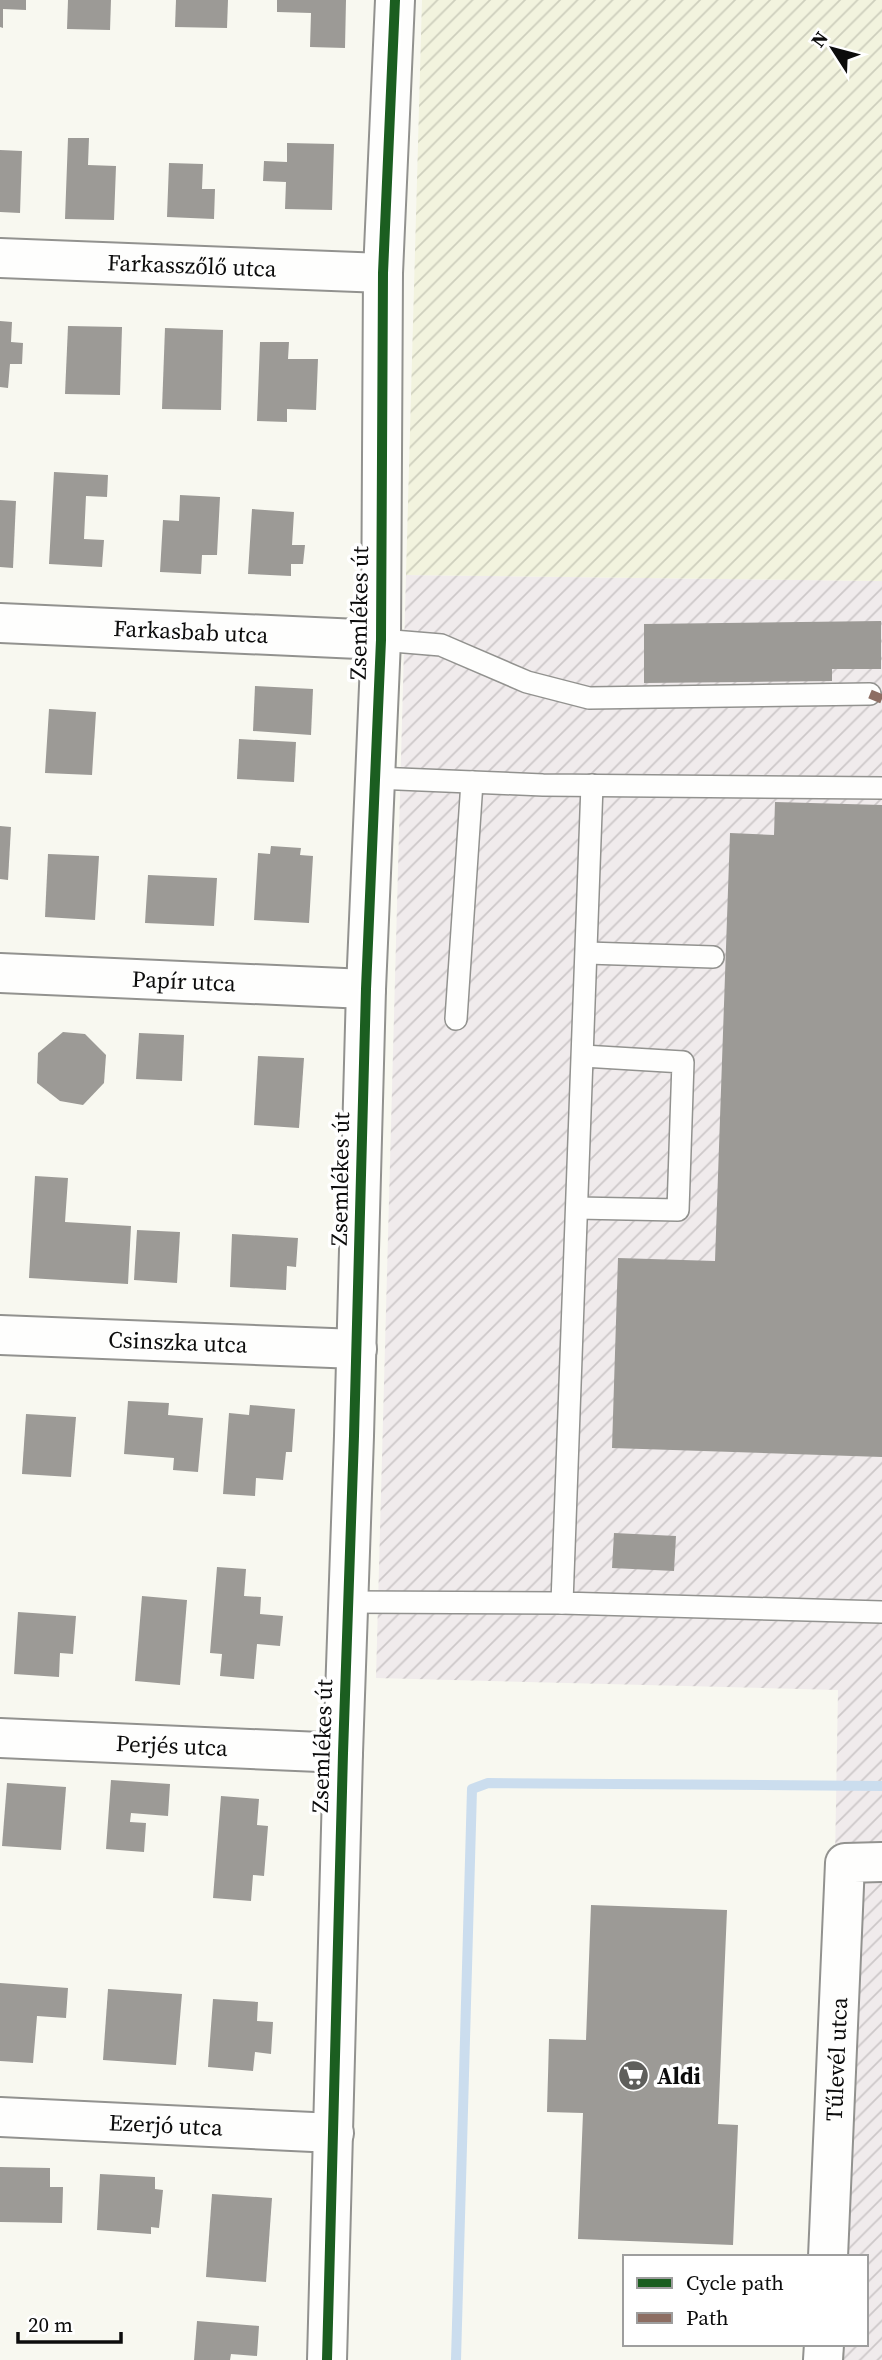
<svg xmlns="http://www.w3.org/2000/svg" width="882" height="2360" viewBox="0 0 882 2360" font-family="'Source Serif 4',serif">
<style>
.industrial{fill:url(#industrial-furrows)}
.farmland{fill:url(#farmland-furrows)}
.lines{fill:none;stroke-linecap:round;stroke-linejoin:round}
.stream{stroke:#cbddee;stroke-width:10}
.building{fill:#9c9a96}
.service-casing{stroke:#92928f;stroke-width:24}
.minor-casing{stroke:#92928f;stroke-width:42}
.service{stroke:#fefefd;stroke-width:21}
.minor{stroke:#fefefd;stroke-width:38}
.quiet{stroke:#8d6e63;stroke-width:9;stroke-dasharray:18 9;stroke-linecap:butt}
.cycleway-casing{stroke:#fff;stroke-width:15}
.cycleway{stroke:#1b5e20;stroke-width:10}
.labels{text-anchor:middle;stroke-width:7;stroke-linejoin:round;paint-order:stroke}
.street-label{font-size:23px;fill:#0c0c0c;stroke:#fff}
.poi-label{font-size:23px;font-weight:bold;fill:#0c0c0c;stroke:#fff;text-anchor:start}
</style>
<defs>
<pattern id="industrial-furrows" width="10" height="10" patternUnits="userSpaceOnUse" patternTransform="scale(1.75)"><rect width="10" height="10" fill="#f0ebec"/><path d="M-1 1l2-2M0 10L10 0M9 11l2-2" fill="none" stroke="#cdc8c9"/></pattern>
<pattern id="farmland-furrows" width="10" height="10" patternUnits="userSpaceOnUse" patternTransform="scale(1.75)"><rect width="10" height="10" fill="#f2f3de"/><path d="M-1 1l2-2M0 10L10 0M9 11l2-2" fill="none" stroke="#cecfbd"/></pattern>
</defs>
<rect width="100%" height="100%" fill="#f8f8f0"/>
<path class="industrial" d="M406,575L882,581V2360H826V2344H866V2257H828L838,1690L376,1678Z"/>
<path class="farmland" d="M422,0H882V581L406,575Z"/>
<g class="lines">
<path class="stream" d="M456,2360L472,1789L488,1783L882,1786"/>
</g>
<g class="building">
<path d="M0,0H26V10L3,9V28L0,27Z"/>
<path d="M68,0H111L110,30L67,29Z"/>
<path d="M176,0H228L227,28L175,27Z"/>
<path d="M277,0H346L345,48L310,47L311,13L277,12Z"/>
<path d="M68,138H89L88,165L116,166L114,220L65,219Z"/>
<path d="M287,143L334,144L332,210L285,209L286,182L263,181L264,161L287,162Z"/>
<path d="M0,150L22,151L20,213L0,212Z"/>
<path d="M169,163L203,164L202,189H215L214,219L167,217Z"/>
<path d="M0,321L12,322L11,342L23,343L22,364H10L8,388L0,387Z"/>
<path d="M68,326L122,327L120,395L65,394Z"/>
<path d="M165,328L223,330L221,410L162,409Z"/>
<path d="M260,342H289L288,359H318L316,410L287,409V422L257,421Z"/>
<path d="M54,472L108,475L107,497L86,496L84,539L104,540L102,567L49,564Z"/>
<path d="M180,495L220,497L217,555H202L201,574L160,572L163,520L179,521Z"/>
<path d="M0,500L16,501L13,568L0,567Z"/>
<path d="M252,509L294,512L292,545H305L303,564H291V576L248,574Z"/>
<path d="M881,621V669H832V681L644,683V624Z"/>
<path d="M255,686L313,689L311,735L253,731Z"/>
<path d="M49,709L96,712L92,775L45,773Z"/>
<path d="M239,739L296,742L294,782L237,779Z"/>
<path d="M775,802L882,805V1457L612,1448L618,1258L715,1261L730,833L774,835Z"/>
<path d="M0,826L11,827L8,880L0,879Z"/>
<path d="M271,846L301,848L300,855L313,856L309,923L254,920L258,853L270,854Z"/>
<path d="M48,854L99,856L95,920L45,917Z"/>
<path d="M148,875L217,878L214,926L145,923Z"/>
<path d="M63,1032L85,1034L106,1055L104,1083L83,1105L60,1101L37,1083L38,1053Z"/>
<path d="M139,1033L184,1035L182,1081L136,1079Z"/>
<path d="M258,1056L304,1058L299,1128L254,1125Z"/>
<path d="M35,1176L68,1178L65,1222L131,1226L128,1284L29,1278Z"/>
<path d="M137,1230L180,1232L177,1283L134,1280Z"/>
<path d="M232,1234L298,1238L296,1267L287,1266L286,1290L230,1287Z"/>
<path d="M128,1401L169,1403L168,1415L203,1418L198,1472L173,1470L174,1458L124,1454Z"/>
<path d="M250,1405L295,1409L292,1452H286L283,1480L256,1478L255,1496L223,1494L229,1413L249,1415Z"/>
<path d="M26,1414L76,1417L71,1477L22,1474Z"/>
<path d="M614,1533L676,1536L674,1571L612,1568Z"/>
<path d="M217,1567L246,1569L244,1596L261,1597L260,1614L283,1616L280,1646L257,1644L254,1679L220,1676L222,1654L210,1653Z"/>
<path d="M142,1596L187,1600L180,1685L135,1681Z"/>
<path d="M18,1612L76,1616L73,1654L60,1653L59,1677L14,1674Z"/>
<path d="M111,1780L170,1784L168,1816L131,1813L130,1822L146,1823L144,1852L106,1849Z"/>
<path d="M7,1783L66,1787L61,1850L2,1846Z"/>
<path d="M221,1796L259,1799L257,1825L268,1826L264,1876L253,1875L251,1901L213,1898Z"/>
<path d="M591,1905L727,1910L718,2124L738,2125L733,2245L578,2239L583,2113L547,2112L549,2039L586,2040Z"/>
<path d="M0,1983L68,1988L66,2018L37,2016L33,2063L0,2061Z"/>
<path d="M108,1989L182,1994L176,2065L103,2060Z"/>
<path d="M213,1999L258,2002L257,2021L273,2022L271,2054L255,2052L253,2071L208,2067Z"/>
<path d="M0,2167L50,2168V2187H63L62,2223L0,2222Z"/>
<path d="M100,2174L155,2177V2189L163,2190L159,2228L151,2227V2234L97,2230Z"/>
<path d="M212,2194L272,2198L266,2282L206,2277Z"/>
<path d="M197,2321L259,2326L257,2356L231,2354L230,2360H194Z"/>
</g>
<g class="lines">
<defs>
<g id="service">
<path d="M381,640L441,645L527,682L589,698L870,694"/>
<path d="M375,778L543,785L882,788"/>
<path d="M592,785L562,1603L882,1612"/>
<path d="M587,953L713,957"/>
<path d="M456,1019L472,782"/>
<path d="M577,1208L678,1210L683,1062L583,1056"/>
<path d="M348,1602L562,1603"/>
</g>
<g id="minor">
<path id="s1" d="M0,258L383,273"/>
<path id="s2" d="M0,623L381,640"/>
<path id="s3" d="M0,973L366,989"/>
<path id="s4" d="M0,1335L357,1349"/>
<path id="s5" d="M0,1738L343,1753"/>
<path id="s6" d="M0,2117L334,2133"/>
<path id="s7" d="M828,2257L845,1863L882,1862"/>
<path d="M327,2360L343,1753L354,1436L366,989L381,640L383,273L395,0"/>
<path d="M823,2360L824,2344"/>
</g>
</defs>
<use href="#service" class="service-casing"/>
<use href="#minor" class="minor-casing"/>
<use href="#service" class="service"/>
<use href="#minor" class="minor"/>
<path class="quiet" d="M870,694L882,699"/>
<defs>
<path id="cycleway" d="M327,2360L343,1753L354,1436L366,989L381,640L383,273L395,0"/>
</defs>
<use href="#cycleway" class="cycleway-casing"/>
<use href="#cycleway" class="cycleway"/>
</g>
<defs>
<symbol id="supermarket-disc" viewBox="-11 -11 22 22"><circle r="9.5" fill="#5f5f5c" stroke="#fff"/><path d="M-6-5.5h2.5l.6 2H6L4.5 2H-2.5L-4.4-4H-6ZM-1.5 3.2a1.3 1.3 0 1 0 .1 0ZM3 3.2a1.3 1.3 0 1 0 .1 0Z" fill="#fff"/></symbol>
</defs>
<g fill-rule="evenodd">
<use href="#supermarket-disc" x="616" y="2058" width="35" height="35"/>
</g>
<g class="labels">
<g class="street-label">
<text dy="8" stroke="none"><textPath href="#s1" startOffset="192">Farkasszőlő utca</textPath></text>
<text transform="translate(359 613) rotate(-89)" y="8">Zsemlékes út</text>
<text dy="8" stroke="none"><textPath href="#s2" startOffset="191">Farkasbab utca</textPath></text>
<text dy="8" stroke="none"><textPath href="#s3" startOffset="184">Papír utca</textPath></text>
<text transform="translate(340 1179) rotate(-89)" y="8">Zsemlékes út</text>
<text dy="8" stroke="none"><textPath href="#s4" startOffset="178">Csinszka utca</textPath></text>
<text dy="8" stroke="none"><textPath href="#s5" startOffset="172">Perjés utca</textPath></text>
<text transform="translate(322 1746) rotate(-88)" y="8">Zsemlékes út</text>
<text dy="8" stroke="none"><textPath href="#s7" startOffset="198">Tűlevél utca</textPath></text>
<text dy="8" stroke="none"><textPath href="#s6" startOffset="166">Ezerjó utca</textPath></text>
</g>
<g class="poi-label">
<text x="657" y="2084">Aldi</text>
</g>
</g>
<rect x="623" y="2255" width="245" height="91" fill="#ffffff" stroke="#9e9e9e" stroke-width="2"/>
<rect x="637" y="2278" width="35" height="10" fill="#1b5e20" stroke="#9e9e9e" stroke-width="2"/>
<text x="686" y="2290" font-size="21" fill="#0c0c0c">Cycle path</text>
<rect x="637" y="2313" width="35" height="10" fill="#8d6e63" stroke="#9e9e9e" stroke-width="2"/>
<text x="686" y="2325" font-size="21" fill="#0c0c0c">Path</text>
<g transform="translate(833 49) rotate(306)" stroke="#ffffff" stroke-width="5" paint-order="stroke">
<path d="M0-5L12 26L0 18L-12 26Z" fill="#0c0c0c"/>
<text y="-10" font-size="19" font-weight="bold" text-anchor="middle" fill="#0c0c0c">N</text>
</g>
<path d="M18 2332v10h103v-10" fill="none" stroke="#0c0c0c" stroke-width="3.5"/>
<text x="28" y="2332" font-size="21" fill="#0c0c0c" stroke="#ffffff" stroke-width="5" paint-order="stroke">20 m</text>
</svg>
